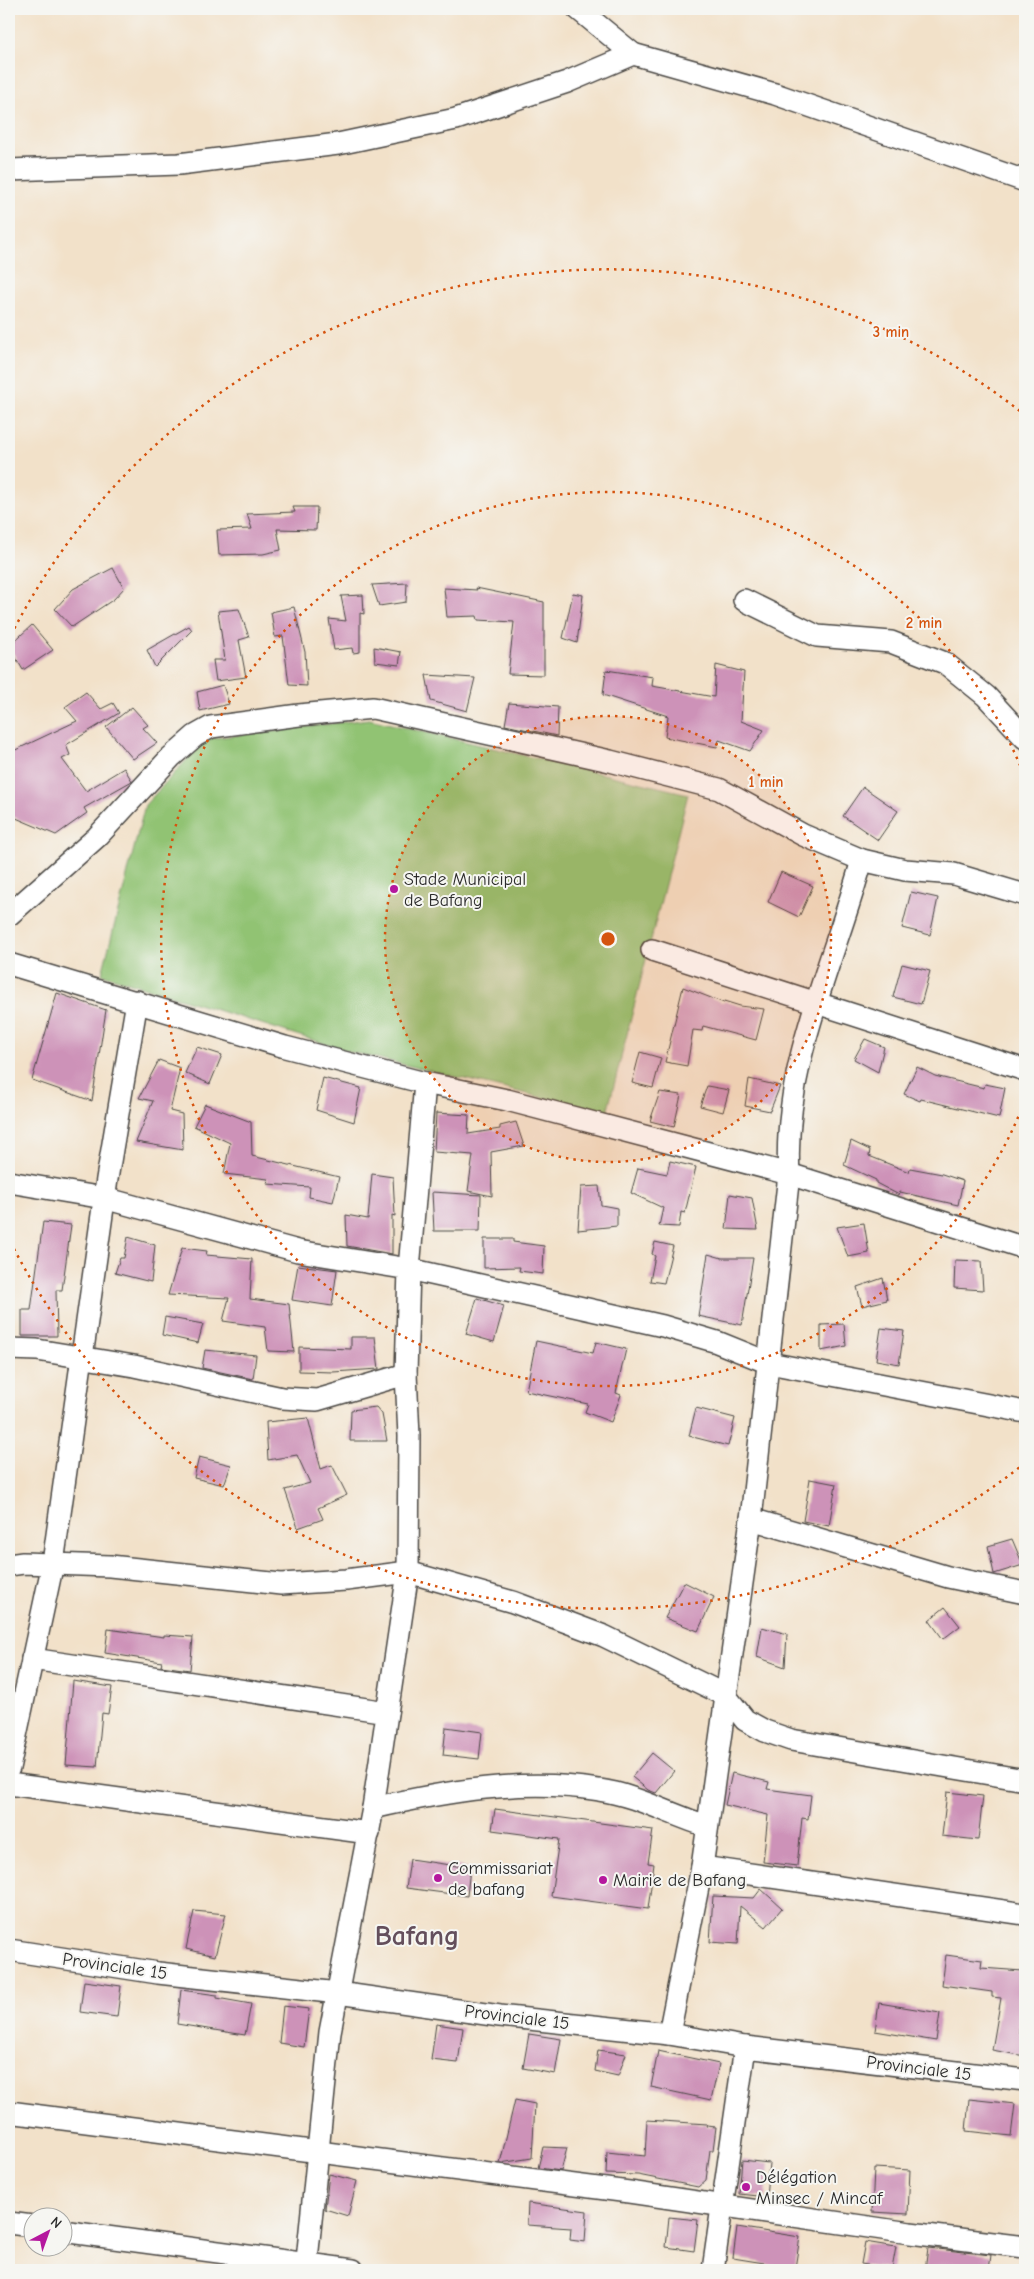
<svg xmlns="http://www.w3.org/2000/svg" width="1034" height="2279" viewBox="0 0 1034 2279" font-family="'Comic Neue',sans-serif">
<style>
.green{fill:#91c373;stroke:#5e774f}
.building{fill:#cd92b8}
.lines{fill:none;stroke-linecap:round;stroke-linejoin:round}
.minor-casing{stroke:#494643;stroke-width:24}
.minor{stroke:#fff;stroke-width:21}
.ring{fill:none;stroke:#d5540f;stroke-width:2.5;stroke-dasharray:2.5 5}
.poi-dot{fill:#b5179e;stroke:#f6f6f2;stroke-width:2}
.labels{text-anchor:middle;stroke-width:4;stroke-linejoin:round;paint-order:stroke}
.poi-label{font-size:18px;fill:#2b2b2b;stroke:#f6f6f2;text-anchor:start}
.street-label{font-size:18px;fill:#2b2b2b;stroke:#f6f6f2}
.town-label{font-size:28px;font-weight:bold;fill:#644f5c;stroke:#f6f6f2}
.centre{fill:#d5540f;stroke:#f6f6f2;stroke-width:2.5}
.ring-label{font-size:15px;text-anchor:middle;font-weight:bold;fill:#d5540f;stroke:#f6f6f2;stroke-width:4;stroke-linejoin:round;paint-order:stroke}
</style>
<rect width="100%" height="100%" fill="#f6f6f2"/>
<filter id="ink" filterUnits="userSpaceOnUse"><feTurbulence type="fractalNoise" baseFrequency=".02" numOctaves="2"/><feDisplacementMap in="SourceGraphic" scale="10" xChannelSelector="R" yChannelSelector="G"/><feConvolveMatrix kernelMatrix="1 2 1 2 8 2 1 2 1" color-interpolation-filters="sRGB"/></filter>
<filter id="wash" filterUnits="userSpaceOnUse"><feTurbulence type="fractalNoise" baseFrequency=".0096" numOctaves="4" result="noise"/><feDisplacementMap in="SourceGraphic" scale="20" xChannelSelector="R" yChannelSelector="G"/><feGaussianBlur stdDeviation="1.12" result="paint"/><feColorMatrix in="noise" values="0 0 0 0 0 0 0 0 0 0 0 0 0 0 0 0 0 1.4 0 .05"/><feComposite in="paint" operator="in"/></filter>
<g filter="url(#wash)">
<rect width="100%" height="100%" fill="#f2e1c9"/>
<path class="green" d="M369,719L688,794L607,1113L351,1052L102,974L145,805L206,739Z"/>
<g id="blocks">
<g class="building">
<path d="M293,507H317L316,530L277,529L281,550L263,554L219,555L217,530L252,529L247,514L295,512Z"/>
<path d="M113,568L124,588L114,599L72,627L55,609L73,589Z"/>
<path d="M407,583L406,602L379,606L372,585Z"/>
<path d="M444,588L477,590L476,588L544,602V675L508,674L514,622L478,620L477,616L447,617Z"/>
<path d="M573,593L583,595L577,643L563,638Z"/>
<path d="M363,595L364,614L360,613V652L353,653L352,648L334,650L329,619L346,621L341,596Z"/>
<path d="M294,607L305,652L307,686L289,685L283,636L275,637L271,612Z"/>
<path d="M239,609L249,637L239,640L246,677L216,681L213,660H225L218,611Z"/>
<path d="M32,625L53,650L23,670L9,646Z"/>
<path d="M189,626L192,630L155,667L147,650Z"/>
<path d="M374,647L401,652L399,665L375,662Z"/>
<path d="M716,665L744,672L741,721L764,730L750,751L719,740L717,747L665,737L668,716L603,695L606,670L653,677L652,686L714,697Z"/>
<path d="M426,675L475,678L467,711L431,701Z"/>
<path d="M223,685L229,704L200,711L197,692Z"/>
<path d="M86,692L101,709L113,703L119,713L66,745L70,755L62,759L86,791L124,768L132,781L84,808L87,813L56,835L9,815V753L77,721L65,707Z"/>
<path d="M509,703L558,707L557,736L505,725Z"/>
<path d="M132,707L148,725L143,728L157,743L133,759L106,727Z"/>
<path d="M863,787L898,811L878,840L843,816Z"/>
<path d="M781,872L813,886L799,917L768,902Z"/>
<path d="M911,892L938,898L930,935L902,928Z"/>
<path d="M902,964L930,971L921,1004L893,997Z"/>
<path d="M683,987L724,1003V1001L740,1006L764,1009L756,1040L703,1026L702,1031L693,1030L687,1066L665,1062Z"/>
<path d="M57,993L106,1010L92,1101L32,1080Z"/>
<path d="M865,1039L884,1047L878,1072L854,1059Z"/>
<path d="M197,1047L222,1055L210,1084L185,1073Z"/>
<path d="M640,1052L661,1058L653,1088L632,1083Z"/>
<path d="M159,1060L180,1068L170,1111L182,1114L183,1150L136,1142L153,1101L139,1098Z"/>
<path d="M917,1067L935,1076L984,1088L985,1084L1005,1088L999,1118L921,1099L920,1101L904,1094Z"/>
<path d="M323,1078L361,1088L354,1122L316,1110Z"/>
<path d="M749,1079L780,1086L770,1111L745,1106Z"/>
<path d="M707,1086L729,1090L723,1112L700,1106Z"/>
<path d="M660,1092L681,1095L674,1127L650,1121Z"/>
<path d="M205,1104L251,1122L252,1156L339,1177L333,1202L309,1197L310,1187L267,1184L268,1179L224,1174L230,1143L194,1126Z"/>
<path d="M436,1113L469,1115L468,1134L500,1129V1126L516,1122L524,1146L491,1152L492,1196L468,1191L473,1155L434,1152Z"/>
<path d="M851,1141L870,1150L869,1156L909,1172L910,1168L942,1174L963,1181L958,1205L900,1192L899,1195L876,1183V1180L844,1165Z"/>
<path d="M670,1161L696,1167L685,1213L681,1212L679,1227L659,1226L663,1208L631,1193L638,1168L667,1174Z"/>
<path d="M372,1174L393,1177L395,1216L392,1215V1254L347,1246L346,1215L368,1219Z"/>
<path d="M599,1186L601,1205L617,1208V1226L578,1230L581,1187Z"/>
<path d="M432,1192L481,1195L480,1231H434Z"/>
<path d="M730,1194L752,1198L758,1230L726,1229Z"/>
<path d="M43,1222L71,1225L62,1290H56L57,1336H22V1310H31Z"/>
<path d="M864,1223L869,1253L848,1257L837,1227Z"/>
<path d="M128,1237L155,1245L151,1282L115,1273L120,1258H124Z"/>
<path d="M484,1239H513V1242L544,1246L543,1274L519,1271L520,1267L484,1268Z"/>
<path d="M655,1242L673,1246L664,1283L650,1281L655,1256L652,1254Z"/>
<path d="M182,1248L207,1251L206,1255L252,1259L250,1299L289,1304L294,1352L268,1351L265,1327L223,1321L229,1298L168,1295Z"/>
<path d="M708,1254L722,1258H753L742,1325L698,1316Z"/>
<path d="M955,1260L981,1261L983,1290L954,1288Z"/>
<path d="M298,1265L337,1270L332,1306L292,1300Z"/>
<path d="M883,1278L887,1300L862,1306L857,1287Z"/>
<path d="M477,1298L504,1306L494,1342L466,1334Z"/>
<path d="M165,1317L203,1324L198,1343L162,1335Z"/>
<path d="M844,1324L846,1346L821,1351V1325Z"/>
<path d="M881,1328L904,1331L899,1364L876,1360Z"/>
<path d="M351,1337H375L379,1369L333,1372L299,1371V1347L351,1349Z"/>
<path d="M536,1341L593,1353L596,1342L626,1349L616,1393L621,1395L611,1422L585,1412L588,1404L526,1391Z"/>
<path d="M205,1350L256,1355L253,1379L202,1368Z"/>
<path d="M376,1407L382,1414L387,1441H350L351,1410Z"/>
<path d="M696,1408L735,1418L728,1446L689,1436Z"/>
<path d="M308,1418L321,1469L332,1465L347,1495L318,1508L323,1519L298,1528L285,1490L310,1483L297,1455L268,1460L266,1422Z"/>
<path d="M199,1457L231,1465L224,1485L194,1478Z"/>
<path d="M810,1479L836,1484L829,1526L803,1521Z"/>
<path d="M1012,1539L1023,1565L994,1574L988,1546Z"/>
<path d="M684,1582L714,1597L698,1631L665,1618Z"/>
<path d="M945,1607L960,1626L943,1639L929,1620Z"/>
<path d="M762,1627L787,1634L785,1667L757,1657Z"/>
<path d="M108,1629L164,1637V1635L193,1637L190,1670L161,1666L162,1662L105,1653Z"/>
<path d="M73,1681L112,1687L108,1714L102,1713L97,1767L66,1765Z"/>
<path d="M446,1727L482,1732L479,1759L443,1755Z"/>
<path d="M652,1753L674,1771L656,1793L648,1790L632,1777Z"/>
<path d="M732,1773L769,1782L767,1789L811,1795L808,1819L802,1818L797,1866L763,1862L768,1815L725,1805Z"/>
<path d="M947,1792L983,1796L978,1840L942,1836Z"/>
<path d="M495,1809L653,1830L648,1863L654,1864L648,1909L551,1896L559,1839L492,1830Z"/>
<path d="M410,1859L470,1868L467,1896L406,1888Z"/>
<path d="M761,1889L782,1908L766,1927L740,1906L738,1944L710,1942L713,1896L754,1898Z"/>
<path d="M194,1911L226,1914L215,1956L186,1949Z"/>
<path d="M946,1955L982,1960L981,1968L1023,1971L1019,2033L1025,2024V2056L992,2050L1001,1998L992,1997V1992L942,1985Z"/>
<path d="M84,1981L121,1986L117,2017L80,2012Z"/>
<path d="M181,1990L217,1995V1998L251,2004L245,2035L177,2024Z"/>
<path d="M879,2003L940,2013L936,2041L875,2031Z"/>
<path d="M283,2006L309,2009L304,2047L279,2043Z"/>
<path d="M436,2024L463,2028L458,2063L431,2060Z"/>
<path d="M529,2034L561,2039L555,2074L523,2068Z"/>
<path d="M598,2050L626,2054L618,2076L595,2071Z"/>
<path d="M658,2051L719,2064L711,2100L651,2087Z"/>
<path d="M969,2099L1015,2104L1011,2136L966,2131Z"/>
<path d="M515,2100L535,2104L532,2158L500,2163Z"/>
<path d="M647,2120L707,2124L706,2126L716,2127L713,2150H710L706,2180L698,2187L638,2175L606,2174L607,2152L645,2156Z"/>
<path d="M543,2147L567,2148L561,2171L538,2168Z"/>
<path d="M742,2160L769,2163L766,2197L739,2194Z"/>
<path d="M874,2168L910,2170L908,2214L872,2212Z"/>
<path d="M329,2174L357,2181L348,2216L325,2209Z"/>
<path d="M528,2203L587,2211L585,2242L570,2240L571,2228L527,2225Z"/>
<path d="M669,2217L698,2220L694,2251L666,2247Z"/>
<path d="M737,2227L800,2237L795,2268L733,2258Z"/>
<path d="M865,2242L896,2247L892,2269L861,2264Z"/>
<path d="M928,2248L991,2255L989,2270H925Z"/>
</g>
</g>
</g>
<g filter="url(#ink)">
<use href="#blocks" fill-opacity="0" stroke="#494643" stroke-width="1"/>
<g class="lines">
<defs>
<g id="minor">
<path d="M578,9L633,54"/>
<path d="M9,170L179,164L338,144L456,119L567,82L633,54L775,94L1025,181"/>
<path d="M744,600L817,636L891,642L945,663L986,696L1025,738"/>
<path d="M9,915L97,837L171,757L195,736L211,727L299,715L373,708L610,761L719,789L803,835L862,860L905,870L954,874L1025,895"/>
<path d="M652,950L1025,1070"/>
<path d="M9,964L285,1047L425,1083L507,1100L789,1174L1025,1248"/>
<path d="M9,1182L104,1198L298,1251L409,1269L663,1326L717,1342L769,1363L1025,1412"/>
<path d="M9,1349L37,1350L134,1366L282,1398L317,1400L406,1374"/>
<path d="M751,1519L948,1577L1025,1593"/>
<path d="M9,1565L23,1563L110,1566L281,1584L346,1580L408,1572L513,1602L604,1636L725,1695L745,1720L765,1731L791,1740L1025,1780"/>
<path d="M32,1659L387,1712"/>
<path d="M9,1768L53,1563L107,1179L137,1001"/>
<path d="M9,1784L369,1833"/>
<path d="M373,1808C447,1791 523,1778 599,1790C636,1795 671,1815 707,1826"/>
<path d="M702,1867L1025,1914"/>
<path d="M9,1950L158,1973L338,1993L500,2016L669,2034L745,2047L1025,2080"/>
<path d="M669,2034L702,1867L751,1519L789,1174C782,1065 834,963 862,860"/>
<path d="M9,2112L629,2192L910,2233L1025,2247"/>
<path d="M9,2223L32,2226"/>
<path d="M62,2231L353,2270"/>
<path d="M306,2270L330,2032L373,1808L408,1572L409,1436L406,1374L409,1269L425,1083"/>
<path d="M713,2270L745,2047"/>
</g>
</defs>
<use href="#minor" class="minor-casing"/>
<use href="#minor" class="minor"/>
</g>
</g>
<circle cx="608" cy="939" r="223" fill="#d5540f" fill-opacity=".12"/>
<g class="ring">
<circle cx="608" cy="939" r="223"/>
<path d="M1024 1103A447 447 0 1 1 1024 775"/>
<path d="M1025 1463A670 670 0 0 1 11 1243M11 635A670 670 0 0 1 1025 415"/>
</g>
<g class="poi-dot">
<circle cx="394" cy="889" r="5"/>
<circle cx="438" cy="1878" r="5"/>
<circle cx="603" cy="1880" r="5"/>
<circle cx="746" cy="2187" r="5"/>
</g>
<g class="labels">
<g class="poi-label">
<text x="404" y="885">Stade Municipal<tspan x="404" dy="21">de Bafang</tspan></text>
<text x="448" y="1874">Commissariat<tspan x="448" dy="21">de bafang</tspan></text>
<text x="613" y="1886">Mairie de Bafang</text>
<text x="756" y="2183">Délégation<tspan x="756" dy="21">Minsec / Mincaf</tspan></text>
</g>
<g class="street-label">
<text transform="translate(115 1966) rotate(8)" y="6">Provinciale 15</text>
<text transform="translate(517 2017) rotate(7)" y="6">Provinciale 15</text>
<text transform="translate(919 2068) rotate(7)" y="6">Provinciale 15</text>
</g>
<g class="town-label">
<text x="417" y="1945">Bafang</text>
</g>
</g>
<circle cx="608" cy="939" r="8" class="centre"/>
<g class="ring-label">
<text x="891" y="337">3 min</text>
<text x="924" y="628">2 min</text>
<text x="766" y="787">1 min</text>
</g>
<rect width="1034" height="2279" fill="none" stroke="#f6f6f2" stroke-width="30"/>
<g transform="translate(48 2232) rotate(41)"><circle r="24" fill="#f6f6f2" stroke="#a5a5a2"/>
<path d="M0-4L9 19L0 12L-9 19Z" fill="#b5179e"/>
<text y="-8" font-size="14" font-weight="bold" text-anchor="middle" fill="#2b2b2b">N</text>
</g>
</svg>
